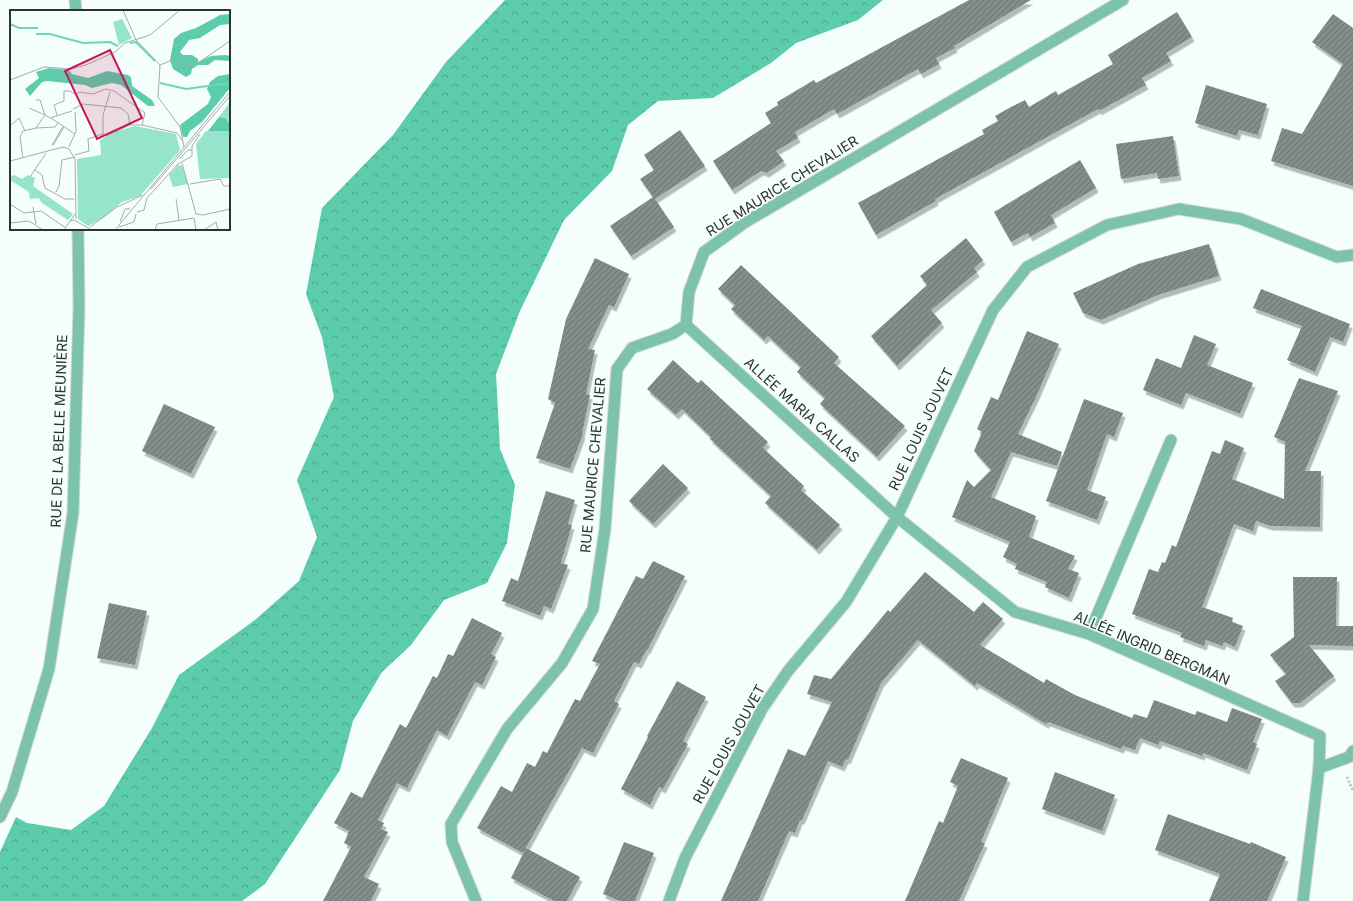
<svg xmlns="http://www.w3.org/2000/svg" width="1353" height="901" viewBox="0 0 1353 901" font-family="Inter,sans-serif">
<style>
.forest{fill:url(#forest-crowns)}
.building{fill:url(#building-hatch);filter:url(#shadow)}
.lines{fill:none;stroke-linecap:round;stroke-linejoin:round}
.minor-casing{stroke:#d0d9d6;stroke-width:13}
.tertiary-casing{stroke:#d0d9d6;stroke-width:13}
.path{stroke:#b6bfbb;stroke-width:2.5;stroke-dasharray:2 2;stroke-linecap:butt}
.minor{stroke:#7dc2ac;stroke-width:11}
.tertiary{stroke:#7dc2ac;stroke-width:11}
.labels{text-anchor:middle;stroke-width:3.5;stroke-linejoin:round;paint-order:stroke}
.street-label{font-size:14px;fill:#2e3331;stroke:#f4fefa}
.inset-river{fill:none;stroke:#6ad8b8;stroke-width:2}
.inset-road{fill:none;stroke:#a5adaa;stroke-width:1}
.view{fill:#c2185b;fill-opacity:0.15;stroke:#c2185b;stroke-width:2}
.inset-edge{fill:none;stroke:#2e3331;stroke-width:2}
</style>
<defs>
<pattern id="forest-crowns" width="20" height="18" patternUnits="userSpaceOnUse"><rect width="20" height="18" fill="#5dccac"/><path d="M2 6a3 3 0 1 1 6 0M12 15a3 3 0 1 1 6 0" fill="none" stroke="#4da68d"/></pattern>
<pattern id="building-hatch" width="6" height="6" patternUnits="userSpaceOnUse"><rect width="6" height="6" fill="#828e89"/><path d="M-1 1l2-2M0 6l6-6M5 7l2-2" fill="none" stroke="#6b7571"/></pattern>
<filter id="shadow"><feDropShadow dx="2.5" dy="4.5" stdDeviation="0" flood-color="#0004"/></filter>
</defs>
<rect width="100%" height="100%" fill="#f4fefa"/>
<path class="forest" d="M505,0H883L858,20L796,43L771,63L713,98L658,101L628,125L612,171L564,220L520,311L496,374L500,449L515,485L507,543L487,583L444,600L411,645L382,672L353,721L340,770L265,884L242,901H0V852L16,817L27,823L71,830L104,806L152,728L179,675L255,620L299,581L317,537L297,480L334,397L322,337L306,294L322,208L393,135L446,62Z"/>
<g class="building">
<path d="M969,0H1031L954,46L955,48L936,58L939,64L921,74L918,69L837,114L834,109L795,132L798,138L776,151L784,161L767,173L761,171L732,190L713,161L771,123L765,113L778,105L777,102L814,80L816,83Z"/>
<path d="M1177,12L1192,37L1166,53L1171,61L1142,78L1146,85L1099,111L1098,109L935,199L936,201L876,235L858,203L984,134L982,130L998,121L995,116L1011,107L1025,100L1029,107L1056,91L1058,95L1113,64L1108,55Z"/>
<path d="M1333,14L1353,28V186L1271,161L1282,128L1302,134L1343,64L1312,42Z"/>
<path d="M1206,85L1267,104L1258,135L1239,130L1237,136L1195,123Z"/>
<path d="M680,130L705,166L655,199L674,227L631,256L610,226L653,197L640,179L654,170L644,155Z"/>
<path d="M1173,136L1179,176L1158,179L1157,173L1121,179L1116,144Z"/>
<path d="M1080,160L1096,188L1051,215L1055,223L1030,237L1028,233L1011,242L994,212Z"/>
<path d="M966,238L983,260L974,268L977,272L931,310L942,323L897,366L871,336L927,285L920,276Z"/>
<path d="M1209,244L1219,276L1158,295L1101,320L1083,313L1073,293L1138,264Z"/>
<path d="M595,258L629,274L614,307L609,305L588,349L595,350L586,394L590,395L582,434H583L570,469L536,458L555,403L548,399L566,319Z"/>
<path d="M741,265L839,357L834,363L905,426L877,457L820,404L825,398L797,372L801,367L768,336L764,340L731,309L735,305L718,289Z"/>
<path d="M1261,289L1350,324L1343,342L1330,337L1315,372L1287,360L1302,326L1253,308Z"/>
<path d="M1027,331L1059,344L1036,397L1018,434L1062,452L1057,466L1011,452L991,497L1036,516L1029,537L1075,556L1068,569L1079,573L1069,598L1045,587L1047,582L1015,569L1017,564L1003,557L1010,542L952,517L967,480L974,487L991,470L974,451L982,432L977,429L991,397L998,400Z"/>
<path d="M1194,335L1216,344L1207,365L1253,383L1240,414L1186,393L1181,405L1143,390L1156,358L1181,368Z"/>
<path d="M673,360L698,383L701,380L768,442L763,448L804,486L801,490L840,525L817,550L765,503L771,496L710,439L711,437L682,409L676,415L647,389Z"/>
<path d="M1299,378L1338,391L1305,471H1321L1320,527L1270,526L1256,521L1253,531L1234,524L1202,607L1233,618L1232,622L1243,626L1235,647L1224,642L1222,646L1206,640L1204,646L1180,637L1182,633L1132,614L1149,569L1158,572L1162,562L1165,563L1172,545L1176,547L1212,451L1220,454L1225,440L1244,448L1232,479L1284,499L1285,442L1274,437Z"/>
<path d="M1084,399L1123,413L1114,437L1107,434L1087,490L1106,497L1097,520L1046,501Z"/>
<path d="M164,404L215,427L191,474L142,451Z"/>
<path d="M663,464L688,488L653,524L629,501Z"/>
<path d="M546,491L575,500L568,524L572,525L561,563L568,565L551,609L544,606L540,616L502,601L511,578L518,581Z"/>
<path d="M653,561L685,576L648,649H647L639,664L634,662L614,701L619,704L593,753L582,748L523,853L477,828L501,786L512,792L527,763L535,767L543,751L547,753L575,699L580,701L600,664L592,661L636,576L643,579Z"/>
<path d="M925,572L974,612L983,602L1003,619L980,645L1044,683L1046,679L1075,695L1132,718L1134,714L1147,718L1154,700L1195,715L1197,711L1227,722L1232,708L1262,719L1253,742L1257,744L1247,770L1203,753L1202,756L1160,741L1158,745L1140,738L1135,750L1123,746L1121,749L1048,722L1046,724L977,683L975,686L918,640L881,683L848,760L846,759L842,767L828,761L802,820H800L795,833L789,831L758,901H721L788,749L805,756L832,702L807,694L814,675L831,679L888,610L890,612Z"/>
<path d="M1293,577H1337L1336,626H1353V646L1309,645L1334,676L1300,703H1292L1275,681L1286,674L1270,655L1294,637Z"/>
<path d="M109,603L147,611L135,665L97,658Z"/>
<path d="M472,618L502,633L491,654L496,657L482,685L475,682L447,736L437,730L407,788L397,783L378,820L384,823L381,829L388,832L364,877L379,884L371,901H323L351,847L344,843L349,831L334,823L351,792L362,798L400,724L406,728L433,676L437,678L448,654L453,656Z"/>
<path d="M677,681L706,697L683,741L688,744L663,789L659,787L650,805L621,789L648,737L647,736Z"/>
<path d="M961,758L1008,778L981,842L985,843L959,901H905L939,821L943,823L958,786L950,782Z"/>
<path d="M1055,772L1115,795L1102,831L1042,809Z"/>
<path d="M1168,814L1250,844L1251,842L1286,857L1267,901H1209L1220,874L1155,850Z"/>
<path d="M624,842L654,853L635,901H620L603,894Z"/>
<path d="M526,848L580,877L567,901H554L511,878Z"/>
</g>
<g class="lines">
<defs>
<g id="minor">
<path d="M686,325L897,517L1015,612L1089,634L1320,736L1319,768"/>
<path d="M1089,634L1171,440"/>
<path d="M476,901L452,842L451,824L507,729L562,663L593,609L605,529L617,369L632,348L672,334L686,325L689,292L704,252L744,223L1123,0"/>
<path d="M669,901L685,858L762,709L788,671L846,602L897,517L993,310L1027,267L1107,225L1179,209L1241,219L1337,257L1353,255"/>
<path d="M1303,901L1319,768L1349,757L1353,751"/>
</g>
<g id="tertiary">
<path d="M75,0L76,11"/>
<path d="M0,817L12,792L49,669L73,513L79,308L78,229"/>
</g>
</defs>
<use href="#minor" class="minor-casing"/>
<use href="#tertiary" class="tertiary-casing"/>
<path class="path" d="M1347,777L1353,791"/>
<use href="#minor" class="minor"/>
<use href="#tertiary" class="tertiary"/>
</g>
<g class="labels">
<g class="street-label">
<text transform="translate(782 186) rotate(-32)" y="5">RUE MAURICE CHEVALIER</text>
<text transform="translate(802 410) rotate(42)" y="5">ALLÉE MARIA CALLAS</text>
<text transform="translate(921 429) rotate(-65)" y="5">RUE LOUIS JOUVET</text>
<text transform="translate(59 431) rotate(-88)" y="5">RUE DE LA BELLE MEUNIÈRE</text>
<text transform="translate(593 465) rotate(-85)" y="5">RUE MAURICE CHEVALIER</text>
<text transform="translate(1152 648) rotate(23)" y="5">ALLÉE INGRID BERGMAN</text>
<text transform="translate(729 744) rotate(-61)" y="5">RUE LOUIS JOUVET</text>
</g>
</g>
<g transform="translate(10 10)">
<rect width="220" height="220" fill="#f4fefa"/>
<path d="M220,92V114L215,108L209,107ZM168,155L172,156L178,174L163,177L159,165Z" fill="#95e4cb"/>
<path d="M220,4V14L210,15L190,28L179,30L170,42L173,45H182L188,49V52L201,46L215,45L220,46V51L205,50L198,55H188L182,59L181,64L176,67L163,59L160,50L164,29L171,23L186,18L210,5ZM39,58L59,60L62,64L78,68L97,61L118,65L121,67L122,76L142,90L145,96H138L111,75L102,73L82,78L75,75L37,71L32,72L20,86L15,79L29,68L26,62ZM220,64V78L192,112L180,121L177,127H173L170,115L198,94L201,87L197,79L200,72L208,66ZM209,107L215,108L220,114V121H198Z" fill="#5dccac"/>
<path d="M4,165L12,169L18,165L25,168L23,176L63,204L58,210L32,193L29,188L20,189L19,182L0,170V167Z" fill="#95e4cb"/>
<path d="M112,9L122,28L109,35L103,12Z" fill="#95e4cb"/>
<path d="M125,116L166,124L170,140L130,186L112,192L93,208L78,216L68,209L67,149L91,145L90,130L107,121ZM196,121H220V168L190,169L186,134Z" fill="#95e4cb"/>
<path class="inset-river" d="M0,14L9,18H28M26,24H40L73,33L100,32L108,36M120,33L126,32L145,51M150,73L176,79L220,73"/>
<path class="inset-road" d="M113,0L126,30L150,55M150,55L148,87L170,117L174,137M150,55L162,50L173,56L188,53L220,31M0,70L34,57L61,59L76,55L105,42L115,33L140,25L170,0M66,85L69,82L83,84L96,79L104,81L135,103L132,115M19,98L35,105L30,90H26M63,99L73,94L111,98L118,104L120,115H132L167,123L173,131M47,105L44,95L54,91V81H60L66,85M41,108L65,124M0,116L9,108L15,121M54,117L44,134L42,135L52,118ZM26,118L45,117L48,113M93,124V105L100,82M59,137L66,121L65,102M65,145L79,141L78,129L93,124L96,126L120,115M13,148L10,127L13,121L26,118L35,105L40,108L62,101M169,149L178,140H182M0,151L53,137L59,139L65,149L66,209M172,153L186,204M25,160L32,165L35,178L55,189H64M20,167L36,143M180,174L210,169L214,176H220M141,179L220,86M46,182L49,176L52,150L65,147M166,189L169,210M0,194L14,203L31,201L56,218M23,197L26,214M127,202L134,200L137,188L168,154L182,146V136L190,124M186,204L193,205L220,199M184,208L186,220M60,211L64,210L80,219M110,212L115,199H120M0,213L19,211L33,220M80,217L107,197L133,185M109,217L124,212L126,204M54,220L65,204M105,220L220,82M145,220L147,214L184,208M194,220L206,212L208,220"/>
<path class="view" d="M100,40L132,108L87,129L55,61Z"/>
<rect width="220" height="220" class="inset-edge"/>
</g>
</svg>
